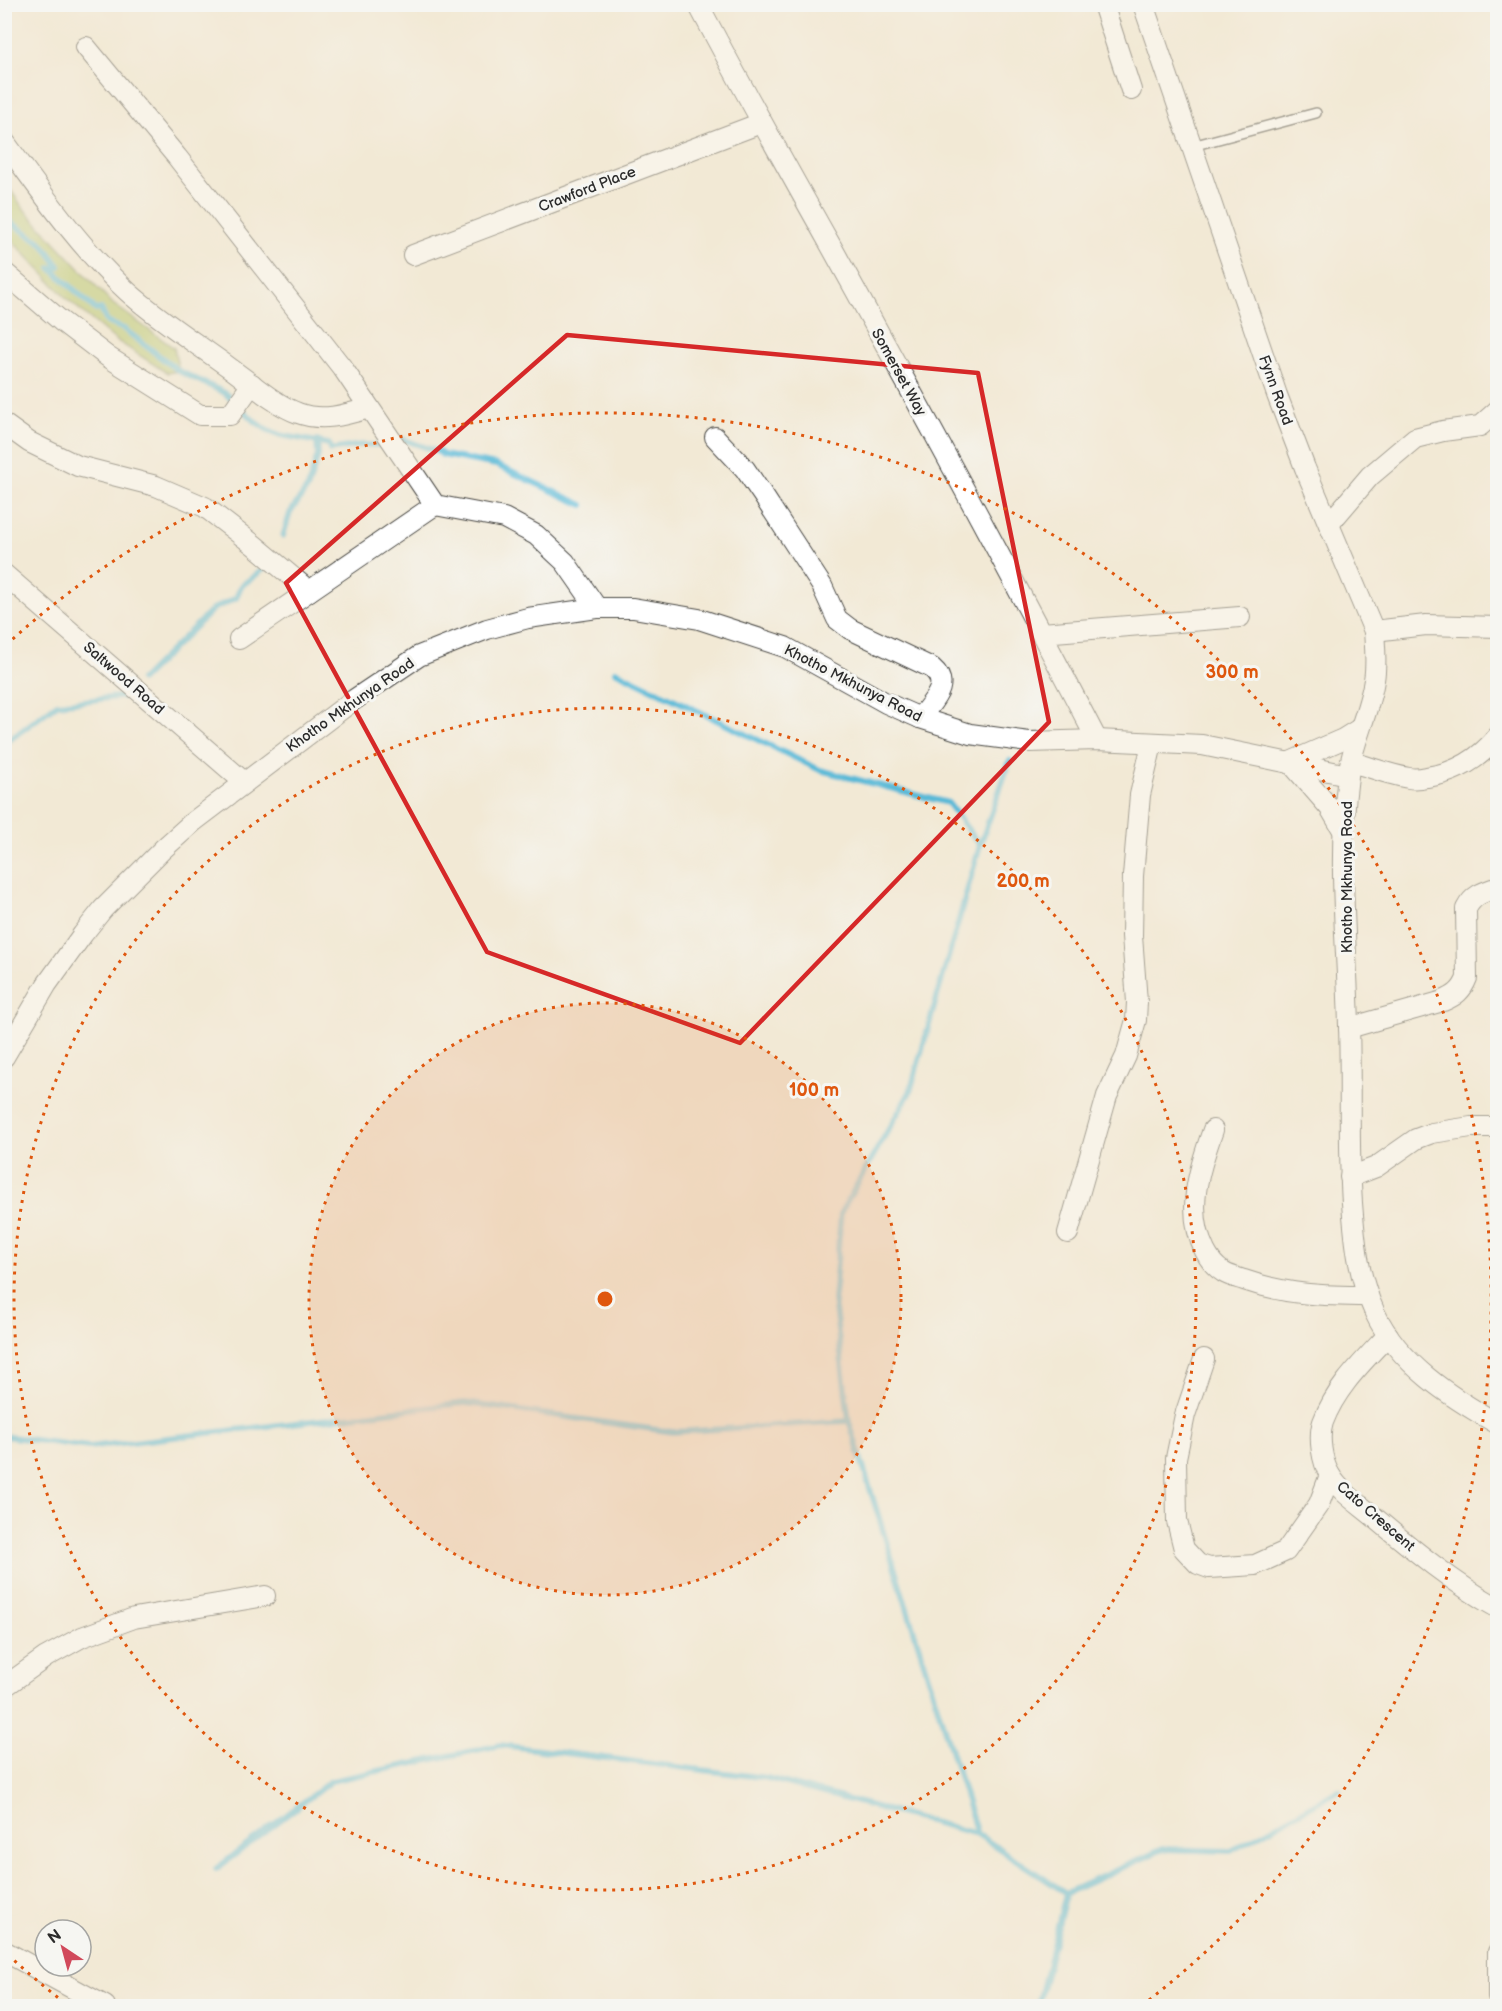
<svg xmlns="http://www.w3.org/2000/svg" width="1502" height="2011" viewBox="0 0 1502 2011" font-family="'Balsamiq Sans',sans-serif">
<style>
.green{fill:#b4c669;stroke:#70784a;stroke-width:1.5}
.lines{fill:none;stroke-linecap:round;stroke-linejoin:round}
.stream{stroke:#58b9d7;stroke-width:6}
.service-casing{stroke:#494844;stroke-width:12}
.minor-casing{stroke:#494844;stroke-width:22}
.service{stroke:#fff;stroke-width:9}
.minor{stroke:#fff;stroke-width:20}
.marked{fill:none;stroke:#d62828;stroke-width:4.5;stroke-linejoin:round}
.ring{fill:none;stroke:#df570e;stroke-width:3;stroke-dasharray:3 6}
.labels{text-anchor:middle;stroke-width:6;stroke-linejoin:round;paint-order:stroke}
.street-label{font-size:15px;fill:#2b2b2b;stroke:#f6f6f2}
.centre{fill:#df570e;stroke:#f6f6f2;stroke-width:3}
.ring-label{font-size:18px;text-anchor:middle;font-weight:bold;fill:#df570e;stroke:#f6f6f2;stroke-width:6;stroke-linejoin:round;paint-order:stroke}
</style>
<rect width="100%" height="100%" fill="#f6f6f2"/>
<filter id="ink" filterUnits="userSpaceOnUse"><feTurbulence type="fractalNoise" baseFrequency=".0167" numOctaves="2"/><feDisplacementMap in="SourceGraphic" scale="12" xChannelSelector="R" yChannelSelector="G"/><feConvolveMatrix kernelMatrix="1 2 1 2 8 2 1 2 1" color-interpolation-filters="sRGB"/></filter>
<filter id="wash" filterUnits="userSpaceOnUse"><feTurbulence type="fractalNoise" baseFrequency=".008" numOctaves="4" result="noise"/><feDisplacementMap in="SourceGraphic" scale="24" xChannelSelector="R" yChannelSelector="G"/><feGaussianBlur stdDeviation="1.35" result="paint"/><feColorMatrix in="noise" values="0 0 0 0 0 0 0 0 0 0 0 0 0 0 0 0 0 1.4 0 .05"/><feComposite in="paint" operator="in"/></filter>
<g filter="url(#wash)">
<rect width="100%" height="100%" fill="#f2e9d5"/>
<path class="green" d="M4,181L24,209L113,304L174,348L179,371L167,373L114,339L67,299L5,233Z"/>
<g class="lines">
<g class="stream">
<path d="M4,218L42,243L59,266L51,268L96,310L101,309L107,322L124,329L179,371L225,393L252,419L266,429L280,435L329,444L330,450L360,445H380L402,439L439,452L443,455L496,465L583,505"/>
<path d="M283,536L290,513L308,487L318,455L317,441"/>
<path d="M615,671L820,770L948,803L980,845"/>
<path d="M141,680L213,609L236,598L241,586L265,568"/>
<path d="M4,744L57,704L126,696"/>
<path d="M1010,761L980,845L910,1092L841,1212L834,1300L849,1421L977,1834L1066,1893L1038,2006"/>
<path d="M4,1436L89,1447L465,1403L673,1432L849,1421"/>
<path d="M216,1869L331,1781L500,1745L767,1778L977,1834"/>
<path d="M1066,1893L1163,1849L1231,1851L1339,1790"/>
</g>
</g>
</g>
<g filter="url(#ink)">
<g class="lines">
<defs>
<path id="service" d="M1192,146L1316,113"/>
<g id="minor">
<path d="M698,4C741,86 786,166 831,246C922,410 1011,574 1097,740"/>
<path d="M1103,4L1131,90"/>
<path d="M1143,4L1277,395L1305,468L1374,631C1375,647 1377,663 1374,680C1369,713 1352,743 1348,776C1337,859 1347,943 1349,1026C1351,1085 1348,1144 1352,1203C1355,1242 1358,1276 1375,1313C1399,1364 1450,1397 1498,1424"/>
<path d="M86,47L177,157L344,370L435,505L504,518L536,535L565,562L597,608"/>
<path d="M4,141C42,193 80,248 128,292C159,320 196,343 230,368C248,381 277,406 298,413C322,422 345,415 369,408"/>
<path d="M413,255L761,123"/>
<path d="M4,272L61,321L108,357L200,415H230L252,384"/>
<path d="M4,424L29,442L78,466L156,486L205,507L254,545L309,591"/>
<path d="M715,437L745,469L764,497L822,586L837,619L850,629L932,668C952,685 932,701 920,718"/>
<path d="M1329,524L1370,476L1415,438L1443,431L1480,426L1498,410"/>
<path d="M4,574L244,782"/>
<path d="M1374,631L1426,625L1498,627"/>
<path d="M1042,633L1240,617"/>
<path d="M239,639L435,505"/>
<path d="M1351,762C1370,767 1390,775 1409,778C1415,779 1422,778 1427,777C1456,773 1480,758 1498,736"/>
<path d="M1344,832L1330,808L1290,762L1343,739L1359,729"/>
<path d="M1349,1028L1443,1001C1455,996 1462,991 1467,978L1466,909C1473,895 1483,892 1498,887"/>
<path d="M4,1057L47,984L83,934L103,909L163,849L193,822L355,699L419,656L487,629L528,618L597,608H633L699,619L785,647L886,703L920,718L970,734L1029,742L1097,740L1202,745L1348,775"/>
<path d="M1213,1130C1199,1169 1185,1211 1205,1251C1209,1259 1215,1267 1223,1272C1229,1276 1238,1278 1244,1280C1286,1295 1325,1296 1368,1296"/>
<path d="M1350,1177L1376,1167L1416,1139L1432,1133L1471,1127H1498"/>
<path d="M1068,1233L1107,1096L1126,1056L1136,1020L1137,1002L1132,936L1133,876L1140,795L1152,744"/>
<path d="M1388,1335C1363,1362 1336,1387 1323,1422C1318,1437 1322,1462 1330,1475C1340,1492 1359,1504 1373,1516C1412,1549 1453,1583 1498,1608"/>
<path d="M1204,1359L1185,1415L1176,1458L1177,1521L1184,1549L1198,1564L1209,1568L1255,1565L1286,1551L1319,1504L1330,1475"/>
<path d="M4,1687L46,1657L82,1637L134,1618L265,1596"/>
<path d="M4,1951L105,2006"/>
<path d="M1498,1952V1997"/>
</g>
</defs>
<use href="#service" class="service-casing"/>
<use href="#minor" class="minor-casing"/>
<use href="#service" class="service"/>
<use href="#minor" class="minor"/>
</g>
</g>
<path d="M0 0H1502V2011H0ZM567,335L978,373L1049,722L740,1043L487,952L286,583Z" fill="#f2e9d5" fill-opacity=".55" fill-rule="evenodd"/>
<path class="marked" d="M567,335L978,373L1049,722L740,1043L487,952L286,583Z"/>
<circle cx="605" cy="1299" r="296" fill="#df570e" fill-opacity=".12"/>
<g class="ring">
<circle cx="605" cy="1299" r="296"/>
<circle cx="605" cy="1299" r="591"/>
<path d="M65 2003A887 887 0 0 1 6 1953M6 645A887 887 0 1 1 1145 2003"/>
</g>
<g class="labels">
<g class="street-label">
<text transform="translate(587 189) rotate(-21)" y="5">Crawford Place</text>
<text transform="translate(899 372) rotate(61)" y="5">Somerset Way</text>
<text transform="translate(1276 390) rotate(70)" y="5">Fynn Road</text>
<text transform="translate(124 678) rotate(41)" y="5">Saltwood Road</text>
<text transform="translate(853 683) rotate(27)" y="5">Khotho Mkhunya Road</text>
<text transform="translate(350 705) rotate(-35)" y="5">Khotho Mkhunya Road</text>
<text transform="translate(1347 877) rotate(-90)" y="5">Khotho Mkhunya Road</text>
<text transform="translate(1376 1516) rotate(41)" y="5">Cato Crescent</text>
</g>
</g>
<circle cx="605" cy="1299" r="9" class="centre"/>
<g class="ring-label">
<text x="1232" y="678">300 m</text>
<text x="1023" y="887">200 m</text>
<text x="814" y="1096">100 m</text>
</g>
<rect width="1502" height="2011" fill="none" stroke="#f6f6f2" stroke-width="24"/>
<g transform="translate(63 1948) rotate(324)"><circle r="28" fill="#f6f6f2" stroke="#a5a5a2" stroke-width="1.5"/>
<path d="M0-4.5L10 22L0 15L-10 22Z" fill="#d1495b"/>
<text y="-9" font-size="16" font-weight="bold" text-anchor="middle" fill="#2b2b2b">N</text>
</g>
</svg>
